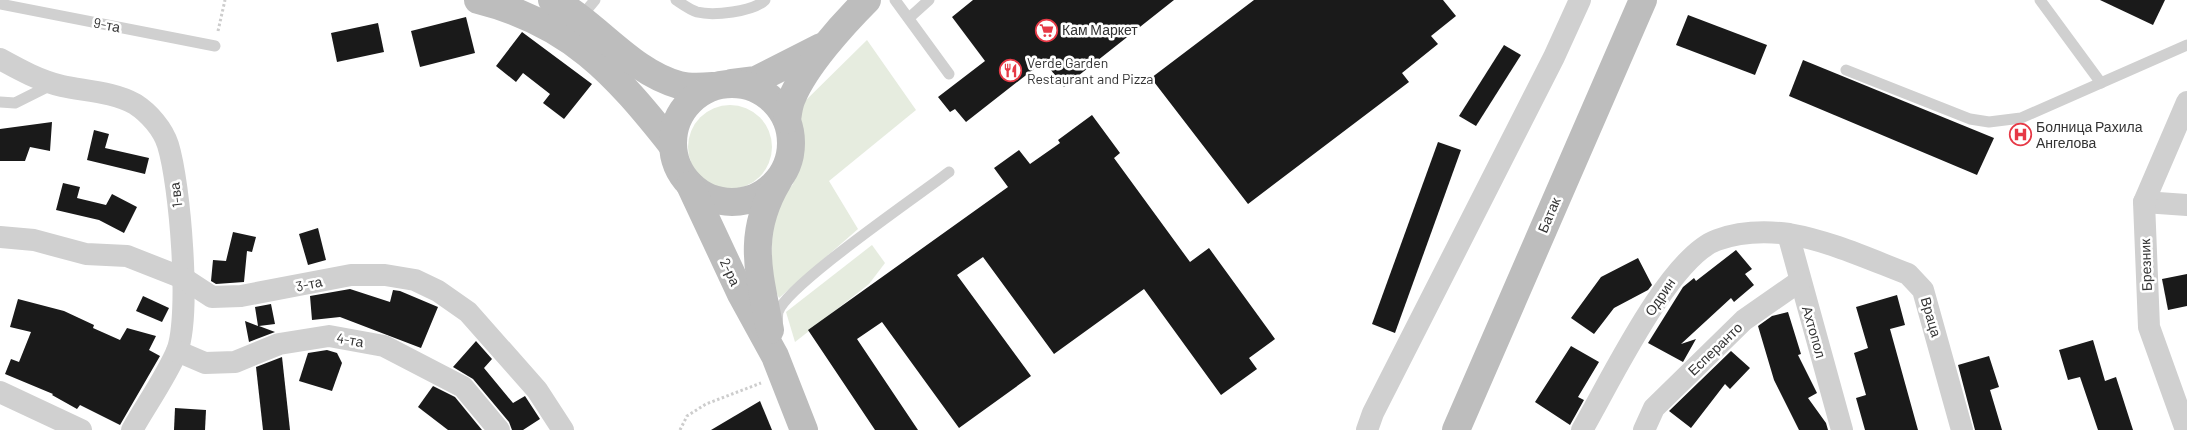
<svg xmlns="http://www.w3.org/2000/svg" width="2187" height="430" viewBox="0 0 2187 430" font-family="Barlow,sans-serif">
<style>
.green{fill:#e6ecdf}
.building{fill:#1a1a1a}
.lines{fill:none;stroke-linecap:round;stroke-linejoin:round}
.path{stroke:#cdcdcd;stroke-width:3;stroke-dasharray:2.5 2.5;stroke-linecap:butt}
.lane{stroke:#d0d0d0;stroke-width:11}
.street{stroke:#d0d0d0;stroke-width:22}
.secondary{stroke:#bdbdbd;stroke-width:28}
.labels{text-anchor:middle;stroke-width:5;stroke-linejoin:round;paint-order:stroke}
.street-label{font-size:14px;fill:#333;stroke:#fff}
.poi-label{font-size:14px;fill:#333;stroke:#fff;text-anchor:start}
</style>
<rect width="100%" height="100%" fill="#fff"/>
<g class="green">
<path d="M867,40L916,110L829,181L858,229L779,298L771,281L773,205L793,184L803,154L799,107Z"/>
<circle cx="730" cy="147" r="42"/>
<path d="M872,245L885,263L869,284L795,342L786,312Z"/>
</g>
<g class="building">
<path d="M973,0H1174L1064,87L1044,61L966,122L955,109L950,112L938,97L985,61L952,17Z"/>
<path d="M1254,0H1443L1456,16L1431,36L1438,44L1402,73L1409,82L1248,204L1151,78Z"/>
<path d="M2100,0H2165L2153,25Z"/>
<path d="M1688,15L1767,45L1755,75L1676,45Z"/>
<path d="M466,17L475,53L420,67L411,31Z"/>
<path d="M378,23L384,52L337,62L331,33Z"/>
<path d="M522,32L592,84L564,119L543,103L550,94L523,73L516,82L496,66Z"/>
<path d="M1504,45L1521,55L1476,126L1459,116Z"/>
<path d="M1803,60L1994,138L1977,175L1789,96Z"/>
<path d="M1092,115L1120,153L1114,158L1190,262L1209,248L1275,339L1249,358L1257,369L1221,395L1144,289L1054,354L983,257L957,275L1031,376L959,428L882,322L857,339L918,430H875L808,330L1008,187L994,168L1019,150L1030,164L1060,143L1058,140Z"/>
<path d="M52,122L50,151L30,147L25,161H0V129Z"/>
<path d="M94,130L109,134L105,148L149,158L145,174L87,160Z"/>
<path d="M1438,142L1461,150L1395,333L1372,324Z"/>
<path d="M63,183L80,187L77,198L106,205L112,194L137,207L124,233L99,220L56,210Z"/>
<path d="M318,228L326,260L308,265L299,234Z"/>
<path d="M233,232L256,237L252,252L247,251L244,282L216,284L211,281L213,260L226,261Z"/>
<path d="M1736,250L1752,269L1745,274L1754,285L1734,302L1731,298L1681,344L1696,339L1683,362L1648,343L1683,287L1694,278L1696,281Z"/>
<path d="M1638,258L1652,285L1648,290L1614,308L1594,334L1571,318L1601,277Z"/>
<path d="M2187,274V306L2168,310L2162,279Z"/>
<path d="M350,289L390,302L393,290L400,291L438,307L421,348L340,317L312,320L310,296Z"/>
<path d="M1897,295L1905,325L1890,329L1918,430H1865L1856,398L1866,395L1854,353L1868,348L1856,307Z"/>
<path d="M143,296L169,308L162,322L136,311Z"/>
<path d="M18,299L64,311L94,325L93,328L120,340L127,328L156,336L149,350L160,356L120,425L80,405L77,409L52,395L53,394L5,374L11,359L19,362L31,332L10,327Z"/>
<path d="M271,304L275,324L259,326L275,332L249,342L245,321L258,326L255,307Z"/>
<path d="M1788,312L1801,354L1798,355L1817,393L1808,398L1826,423L1828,430H1799L1774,380L1758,326L1772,316Z"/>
<path d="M2093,340L2105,381L2116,377L2133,430H2098L2080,377L2068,380L2059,350Z"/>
<path d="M476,341L492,359L484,368L513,403L525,396L540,419L523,430H512L509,422L473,379L453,367Z"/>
<path d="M1571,346L1599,362L1578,397L1584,400L1570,425L1535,402Z"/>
<path d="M327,350L337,353L342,363L332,391L299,381L308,353Z"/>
<path d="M1731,351L1750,368L1730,389L1725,384L1691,428L1669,411Z"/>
<path d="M1989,356L1999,387L1990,390L2002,430H1975L1958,365Z"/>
<path d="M282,357L290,430H263L256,367Z"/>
<path d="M433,386L455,397L482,430H448L418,407Z"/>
<path d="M760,401L772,430H711Z"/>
<path d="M175,408L206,410L205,430H174Z"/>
</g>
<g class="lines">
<g class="path">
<path d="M218,31L225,0"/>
<path d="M680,430L687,416L706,404L761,383"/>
</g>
<g class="lane">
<path d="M676,0C682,4 690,10 697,12C713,16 753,12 765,0"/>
<path d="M895,0L949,74"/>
<path d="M2040,0L2101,83"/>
<path d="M0,4L215,46"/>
<path d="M580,18L595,0"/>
<path d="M909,18L929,0"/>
<path d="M1846,70L1970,119L1989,122L2021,118L2187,45"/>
<path d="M0,102L15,103L51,85"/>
<path d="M777,324C778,321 777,316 778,312C787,285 919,195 949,172"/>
</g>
<g class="street">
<path d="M0,59C20,70 40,81 62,86C86,91 114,92 135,104C149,113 163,129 168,145C180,184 191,315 177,351C166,377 146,405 132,430"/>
<path d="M2144,202L2187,205"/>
<path d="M1788,234L1842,430"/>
<path d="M0,237L34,240L86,254L127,256L183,278L212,297L241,296L351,275H385L415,280L438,291L468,312L537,390L563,430"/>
<path d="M177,351L205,363L235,362L279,344L329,336L384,346L463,387L499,430"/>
<path d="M0,392L81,430"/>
<path d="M1367,430L1373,413L1554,57L1580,0"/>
<path d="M1582,430C1609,384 1669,257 1717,240C1739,232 1766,231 1789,234C1830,241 1869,259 1908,274L1923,290L1962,430"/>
<path d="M1644,430L1654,408L1744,320L1800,281"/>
<path d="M2186,430L2149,327L2144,202L2187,102"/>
</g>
<g class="secondary">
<path d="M478,0C570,23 615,73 672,145"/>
<path d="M552,0C597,23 629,71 679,85C690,88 702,87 713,86"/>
<path d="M732,83L756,80L821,47"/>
<circle cx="732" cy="143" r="59"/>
<path d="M787,120C788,113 789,104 792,98C805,66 843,24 867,0"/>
<path d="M690,185L741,294L775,356L804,430"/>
<path d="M770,330C759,272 746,235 778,181"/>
<path d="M1456,430L1643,0"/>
</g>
</g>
<defs>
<symbol id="supermarket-ring" viewBox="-11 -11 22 22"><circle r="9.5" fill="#fff" stroke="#e63946" stroke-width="1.5"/><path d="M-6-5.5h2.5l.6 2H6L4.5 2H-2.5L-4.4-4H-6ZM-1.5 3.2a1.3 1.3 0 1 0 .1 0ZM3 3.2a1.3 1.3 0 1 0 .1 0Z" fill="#e63946"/></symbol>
<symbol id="restaurant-ring" viewBox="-11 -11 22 22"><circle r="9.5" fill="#fff" stroke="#e63946" stroke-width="1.5"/><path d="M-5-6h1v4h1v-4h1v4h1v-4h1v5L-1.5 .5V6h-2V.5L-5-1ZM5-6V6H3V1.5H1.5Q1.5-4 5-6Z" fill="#e63946"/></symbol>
<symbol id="hospital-ring" viewBox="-11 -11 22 22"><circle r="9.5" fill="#fff" stroke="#e63946" stroke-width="1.5"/><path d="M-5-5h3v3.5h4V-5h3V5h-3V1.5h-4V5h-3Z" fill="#e63946"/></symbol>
</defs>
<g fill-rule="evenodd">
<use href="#supermarket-ring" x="1034" y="18" width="25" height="25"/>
<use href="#restaurant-ring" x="998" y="58" width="25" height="25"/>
<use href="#hospital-ring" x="2008" y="122" width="25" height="25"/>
</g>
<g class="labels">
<g class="street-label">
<text transform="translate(107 25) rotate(11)" y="5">9-та</text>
<text transform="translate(176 195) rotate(-97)" y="5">1-ва</text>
<text transform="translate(1549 215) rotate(-67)" y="5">Батак</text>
<text transform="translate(2146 265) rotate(-92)" y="5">Брезник</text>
<text transform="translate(730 272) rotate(65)" y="5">2-ра</text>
<text transform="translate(309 284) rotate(-12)" y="5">3-та</text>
<text transform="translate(1660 297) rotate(-56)" y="5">Одрин</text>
<text transform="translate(1931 317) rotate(74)" y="5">Враца</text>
<text transform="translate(1814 332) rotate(74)" y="5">Ахтопол</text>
<text transform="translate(350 340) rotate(10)" y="5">4-та</text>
<text transform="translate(1715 349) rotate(-44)" y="5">Есперанто</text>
</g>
<g class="poi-label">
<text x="1062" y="35">Кам Маркет</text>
<text x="1027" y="68">Verde Garden<tspan x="1027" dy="16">Restaurant and Pizza</tspan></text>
<text x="2036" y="132">Болница Рахила<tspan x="2036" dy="16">Ангелова</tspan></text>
</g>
</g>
</svg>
